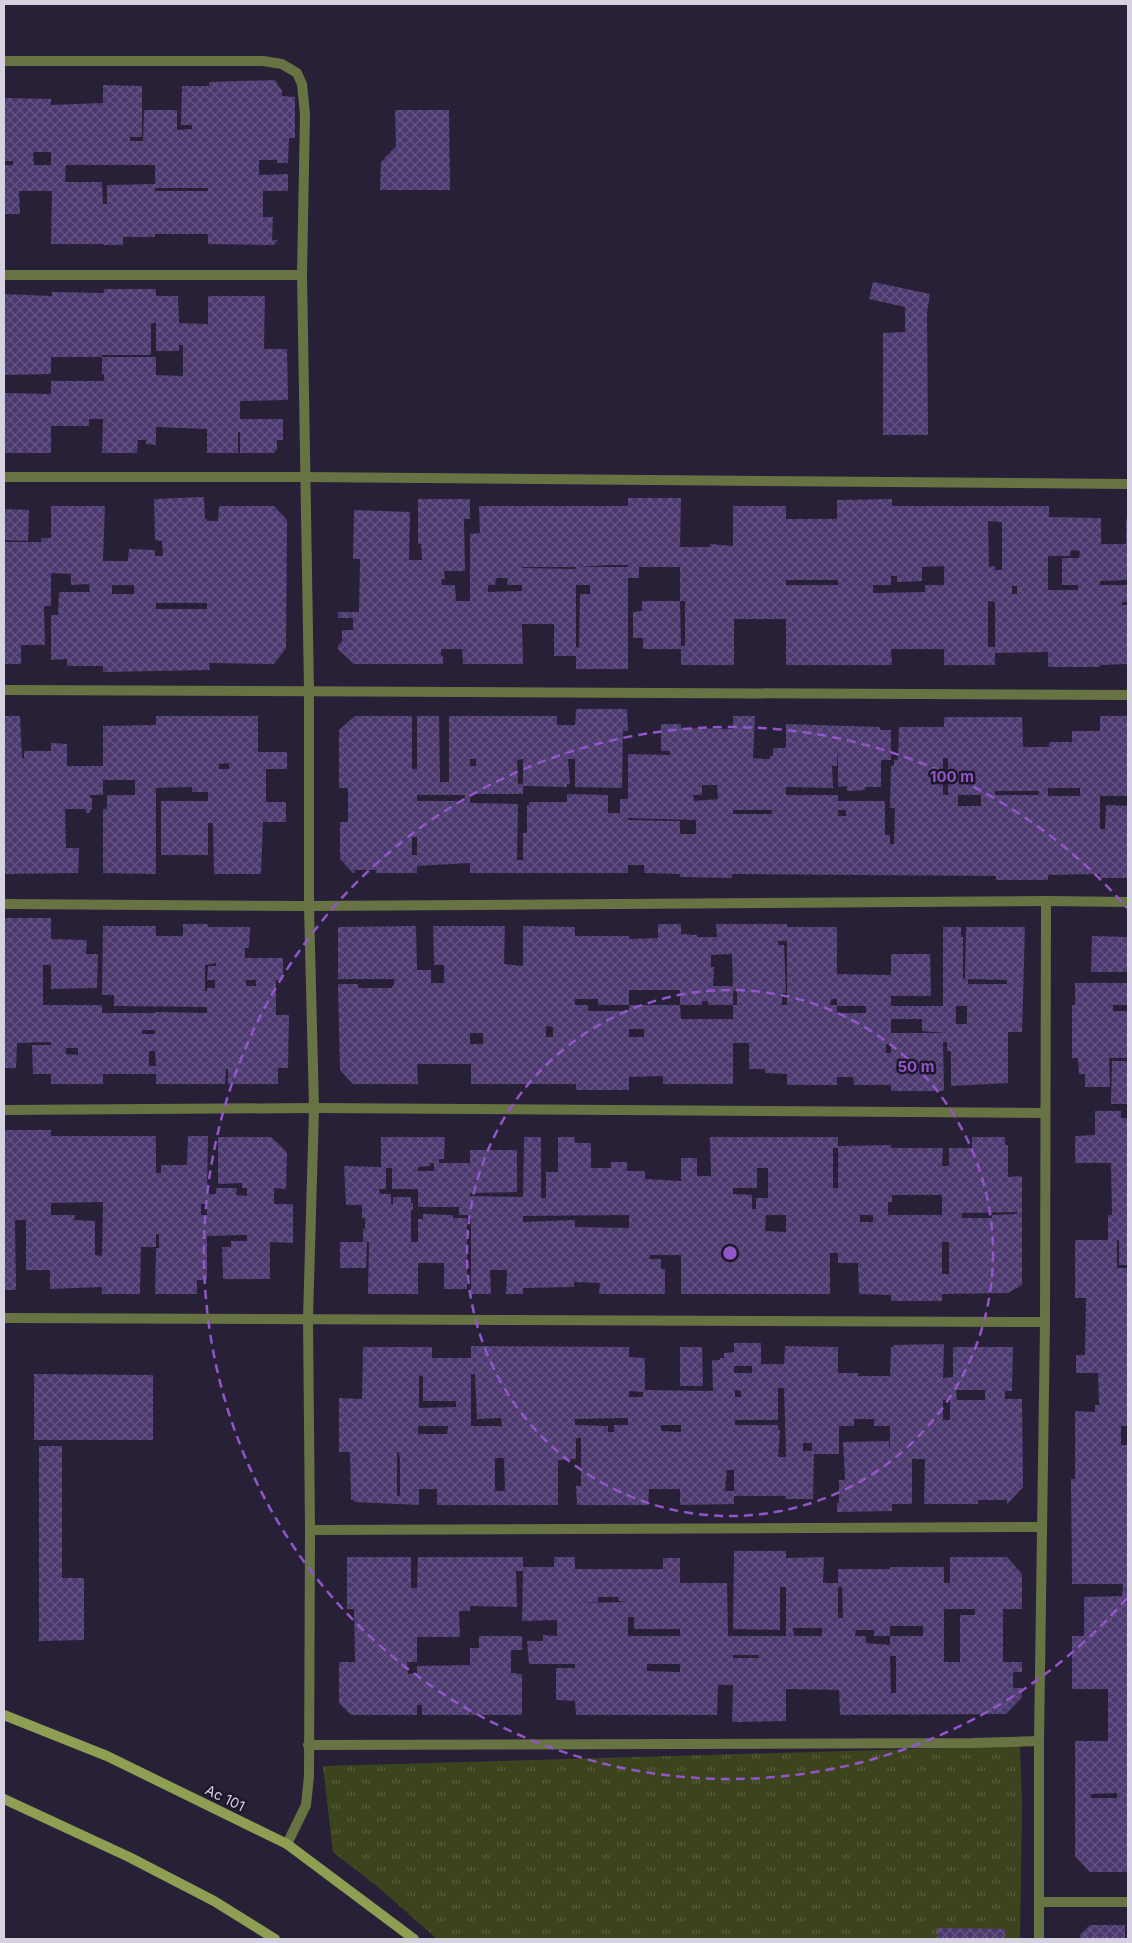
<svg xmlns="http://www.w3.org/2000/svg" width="1132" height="1943" viewBox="0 0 1132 1943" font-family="Inter,sans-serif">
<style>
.park{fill:url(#park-tufts)}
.building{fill:url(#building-cross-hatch);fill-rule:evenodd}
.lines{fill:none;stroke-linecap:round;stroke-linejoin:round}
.street{stroke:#687344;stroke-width:10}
.secondary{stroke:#8e9f53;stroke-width:10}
.ring{fill:none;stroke:#9256c8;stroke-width:2.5;stroke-dasharray:9 6}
.labels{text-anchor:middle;stroke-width:5;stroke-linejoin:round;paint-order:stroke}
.street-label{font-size:14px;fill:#d6d2e1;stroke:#1e172c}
.centre{fill:#9256c8;stroke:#1e172c;stroke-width:2.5}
.ring-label{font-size:15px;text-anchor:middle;font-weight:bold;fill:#9256c8;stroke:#1e172c;stroke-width:5;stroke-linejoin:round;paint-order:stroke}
</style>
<defs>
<pattern id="park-tufts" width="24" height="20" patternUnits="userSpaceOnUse" patternTransform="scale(1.25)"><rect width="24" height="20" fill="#3c441d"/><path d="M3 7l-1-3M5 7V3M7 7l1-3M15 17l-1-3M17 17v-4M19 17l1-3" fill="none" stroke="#575e3e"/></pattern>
<pattern id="building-cross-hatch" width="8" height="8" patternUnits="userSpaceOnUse" patternTransform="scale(1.25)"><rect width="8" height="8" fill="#4c396f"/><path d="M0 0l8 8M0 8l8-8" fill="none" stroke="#655583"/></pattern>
</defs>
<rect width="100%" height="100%" fill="#272037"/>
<path class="park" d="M1020,1746L1022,1803L1020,1939H437L378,1887L333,1852L323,1766Z"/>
<g class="building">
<path d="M275,80L282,91V96L295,97V138H289L288,163H277V160H259V175L288,174V191H263V217H273L272,240H278L274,245L208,244V234H155V237H123V245H104V244H51L52,191H19L20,214H4V165H13V161H4V98L51,99V105L103,103V85L142,86V137H130V141H143L144,110H177V130L192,129V125H181L182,86H209V82ZM33,152H51V165H34ZM66,165H155V184L107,185V204H103L102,182H65ZM155,188H208V191H155Z"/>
<path d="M395,110H449L450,190H380L381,162L396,146Z"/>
<path d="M873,282L930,294L927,312L928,435H883V333L905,332V307L869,299Z"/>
<path d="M104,289H156V296H178L179,323L208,324V296H265L264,349H287L288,400L240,401V419H283V440H277V449L274,453H240V432H238V453H207V429L156,427V445L146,444V440H138L137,453H102L103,419H89V426H51V453H4V393L51,394V381H104V374H102V357H51V374L4,375V294L52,296V292L104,293ZM151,323H156V351H179V345H183V376L156,375V357H102V355H151Z"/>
<path d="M204,497L205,519H207V521H218L219,506H274L287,520L286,648L274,664L209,663L210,670L103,672V666H67V659L51,660V615H58L59,592H90L89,584L71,585V574L51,573V606H44L45,645H21V664H4V542H42L41,538H51V506H105L103,561H128L129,549L155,550V556H163L162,541L155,540L154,499ZM112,585H134V594H112ZM156,603H207V609H156Z"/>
<path d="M628,498H681L680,547H710V544L733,546V506H786V519H837V500L892,499V506H1049V517L1101,518V544H1126V519H1128V580L1100,581V585H1128V602H1122V605H1128V664L1100,665V667H1048V652L995,653V665H944V649H891L892,665H786V619H734V665H681V649H643V638H633V612L642,611V601H680L681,646H685V601H680V567H639V578H628V669H576V656H554V624H522L523,664H463L462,649H441V656H443V664H354L338,649V645L342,642V630H353V618H338V612H359L360,559H353L354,510L410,512L409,560H422L421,544H418V499H470V519H464L465,571H444L445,579H441L442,585H455L456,601H470V534L480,533L479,506H628ZM988,521L1002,522V570H995V566L989,567ZM1071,550L1080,551L1079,558H1062V585H1078V590H1048V556H1070ZM611,565H628V567H576ZM944,566V585H925V592L873,593V585H891V576H897V582L922,581V567ZM522,567H576V569L522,568ZM496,578H508L507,585H522V591L488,592V585H495ZM786,580H838V585H786ZM576,585H590V594H580L579,648L576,647ZM1012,586H1017V594H1012ZM988,601L995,602V647H988Z"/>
<path d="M4,509L29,510L28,541L4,540Z"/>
<path d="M576,709H627L628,731H623L622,788L575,787V759H568L570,784H567V787L523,786V794H470V803L518,804L517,860H523V833H527V805H529V802H567V794L608,795V813H620V799H628V754L670,755V751H661V724H681V728L733,729V716H755L753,758L765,759H770V756H773V748H786V724L880,727V730H891V760H881V787H865V790L851,791H847V786L838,787V747L837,766H832L833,788L786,787V795H838V801H885V835H890V844H894L895,808H890L891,766H894V760H898L899,727H944V717H1022L1023,747H1049V742H1072V731H1100V716H1128V796H1100V829H1105L1106,805L1128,806V878H1100V874L1048,875V880H996V876L732,874V878L680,877V874L644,873V865H628V873H470V863L417,866V873H376V870H355V873H353L340,859V822H348V788H339V730L355,716H412V769H417V716H439L440,782H449V716H557V725H575ZM943,758H948V795H943ZM470,759H476V766H470ZM523,759V784H518L517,760ZM702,785H717L718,799L694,801L693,795H702ZM1048,788H1080V796H1048ZM995,791H1039L1038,795H995ZM417,795H465L464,801H417ZM958,795H981V806H958ZM733,810H772V814H733ZM838,810H846V816H838ZM628,818L696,820V834H680V821L628,820ZM412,837H417V855H412Z"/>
<path d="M4,716H20L22,758H24V751H51V743L67,744V766H103V726L156,725V716H258V752H287V769H266V802H286V822H263L261,874H214L213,823H208V855H161V801H208V792H192V787L156,788V874L103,873V809H107V795H135V780H103V795H90V798H92V810H90V813H86V809H65L66,848H79L78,873L4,874ZM229,763V769H219V764Z"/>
<path d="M4,918H51V939L87,940L86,954H98L97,988L51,989V965H43V1005H102V1013H155V1012L207,1013V1007L114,1006V995H102L103,926H156V936H183V924H208V927H250L249,948H245V958H283V980H276V1015H289L288,1068H278V1084H228V1069H226L225,1084H156V1074H103V1084H51V1074H33L32,1045H51V1042L17,1043L16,1068H4ZM216,963V966H208L207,980H215V988H207V991H205V965ZM246,980H256V986H246ZM142,1030H155V1034H142ZM66,1048H78V1055L66,1054ZM149,1051H155L156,1066H149Z"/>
<path d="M658,924H681V934L697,935V937H717L716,924H787V927H837V974L891,975V954H930L931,996H891V1006H943V927H961V937H963V979H965L966,927H1025L1022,1032H1008V1083L951,1086V1051H947V1042H943L944,1091H891V1085H854L853,1077H837V1085H787V1074L765,1073V1069H749V1043H733V1084H663V1076L629,1077V1090H576V1084H471V1064H417L418,1084H353L340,1070L338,984H358V988H392V986H394V979H338V927L416,926L417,970H431V983H444V965H434L433,926H505L504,964L523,966V926L575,927V936H629V939L658,938ZM778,941H787V1005H782V993H786L784,945H778ZM732,954L733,986H713L714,967H711V955ZM968,979L1007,980V984H968ZM629,990H680V1005H629ZM733,991H737V1005H733ZM575,999H598V1005H629V1011H588V1005H575ZM831,999H837V1005H830ZM702,1001H708V1005H733V1019H681L680,1005H702ZM837,1006H866V1013H837ZM956,1006H967V1024H956ZM891,1019H922V1031L945,1033H891ZM546,1026L553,1027V1037H546ZM629,1029H644V1037H629ZM470,1033H483V1044H470ZM886,1044H891V1053H886Z"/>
<path d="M1092,936L1128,937V972H1091Z"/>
<path d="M1075,983H1128V1005H1113V1011H1128V1058H1109L1110,1087H1085V1074H1079L1078,1058H1072V1005H1075Z"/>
<path d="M1112,1061H1128V1104H1111Z"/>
<path d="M1095,1111H1121V1118H1128V1265H1119V1240H1117V1268H1128V1426H1121V1445H1128L1127,1872H1090L1075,1856V1741H1108V1689H1072V1636H1084V1597L1122,1596L1123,1584H1072L1071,1479H1075V1411L1095,1412V1405H1099L1098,1373H1076V1355H1085L1086,1298H1075V1240H1108V1215H1112L1111,1163H1075V1136L1095,1135ZM1117,1793V1798H1091V1794Z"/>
<path d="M4,1130H51V1136H156V1173H161V1165H187L188,1136H208L207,1194H216V1188H237L236,1195L247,1196V1188H242V1183L218,1184V1137H271L287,1152L286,1189L274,1188V1204H293V1243L270,1242V1279H223L222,1247H231V1241H247V1235L207,1236V1280H197V1294H155L156,1248H159V1234H156V1247H141L140,1294H102V1287L50,1289V1270H26V1220H15L16,1290H4ZM103,1202L102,1256L95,1255V1221L74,1220L75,1215H51V1203ZM201,1204H207V1215H201Z"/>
<path d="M381,1137H445L444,1159H439V1163H470V1150H517V1192L470,1193V1196L523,1197L524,1137H541V1198H546V1172H558V1137H575V1143H591V1168H611V1162H627V1171H645V1179L681,1181V1158H697V1176H711L710,1137H838V1146L891,1145V1148H943L942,1166H949V1148H972V1137H1005V1145H1008V1177L1022,1176V1285L1008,1293L942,1294V1301H891V1295L859,1294L858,1263H838V1253H830V1294H681V1255H650L649,1259H661V1269H665V1294H599L600,1283L574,1282V1287L523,1288V1294H506L507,1270H490L491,1294H471V1215H459V1207H418V1189H392V1168H386V1189H379L380,1194H391V1204H393V1197H411V1203H413V1210H411V1242H418V1219H423V1214L453,1215V1218H467V1289H444V1263H418V1294H368L369,1242H367L366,1268H340V1242H363V1229H365V1218H362V1205H346L344,1166L381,1167ZM833,1148H838V1188H833ZM430,1163H434V1171H418V1167L430,1166ZM757,1168H768V1198H756V1209H752V1195L733,1194V1188H757ZM892,1195H942V1215H888V1202H892ZM1017,1212V1214L992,1215V1218H962V1213ZM629,1215V1228L575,1227V1220L523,1222V1216ZM766,1215H786V1232L765,1231ZM860,1215H873V1222H860ZM942,1242H949V1274H942Z"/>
<path d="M734,1343H761V1364H784L785,1346L838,1347V1373H858V1376H890L891,1347H894V1345L944,1344L943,1378L953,1377V1347H1013L1012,1391H1005V1399H1022L1023,1487L1007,1504V1500H978V1504H924L925,1459H912V1504H892V1511L837,1512V1503H839V1480H845L843,1442L889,1441L890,1453V1426H874V1419H854V1426H839V1454H814L813,1499H786V1496H734V1504L680,1505V1489H649L648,1505H577L576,1486H581V1438H576V1459L558,1460V1505H437V1489H419V1505L354,1502V1500H351L350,1452H339V1398L362,1399L363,1347H432V1358H471V1346L629,1347V1357L645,1358V1390L713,1391L712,1360H720V1358H724V1353L734,1352ZM734,1366H752V1373H734ZM471,1374H475L477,1419L501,1418L502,1426H471ZM419,1376H423V1401H456V1407L419,1408ZM778,1388H784L786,1457H778L780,1430H778V1425H735V1420H778ZM735,1390L741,1391V1397H735ZM956,1390H985V1400H957ZM629,1391L643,1392V1397H629ZM943,1400H950V1420H943ZM628,1418V1425H614V1432H608V1426L575,1425V1419ZM661,1425H681V1432L661,1431ZM418,1426H448L447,1434H418ZM803,1443H812V1451H803ZM397,1452H399L400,1460V1496H397ZM495,1458H504L505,1491H495ZM727,1470H734V1491H725Z"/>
<path d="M680,1347H702L703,1386H680Z"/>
<path d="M34,1374L153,1375V1440H34Z"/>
<path d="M39,1446H62V1578H84V1640L39,1641Z"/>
<path d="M734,1551H786V1558L824,1557L823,1583H838V1569H890V1567H944V1583H950V1557H1007L1022,1574V1609H1003V1662H1022V1672H1013V1688H1022V1697L1006,1714L840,1715L839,1690L786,1689V1721L732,1722L733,1685H718L717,1715H576L575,1701L556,1700V1668H575V1664H529L527,1641H543V1635L557,1636V1620L522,1621L523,1571H516L517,1607L470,1606V1611H459L460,1637H417V1662H407L408,1674L417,1673V1666L470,1665V1648H479V1636H522V1650H511V1673L522,1674V1715H471V1704L470,1715H422V1705H417V1715H351L339,1703V1662H355L354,1609H347V1557H411V1588H417L418,1557H523V1567H554V1557H575V1569H663V1558H680V1583H727L728,1636H786V1587H780V1630L733,1629ZM838,1587H842L843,1618H838ZM598,1597H618L619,1601L626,1602L575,1603L598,1602ZM944,1609H975V1615H960V1662H944ZM628,1617H634V1629H680V1636H628ZM890,1626H923V1636H890ZM793,1628H822V1636H794ZM856,1630H874V1636H890V1645L866,1643V1636H855ZM733,1655H759V1658H733ZM890,1656H896V1693H891ZM647,1664H680V1672L647,1671Z"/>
<path d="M1090,1925H1125V1939H1080V1935Z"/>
<path d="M937,1928L1005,1929V1939H937Z"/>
</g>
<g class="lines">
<g class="street">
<path d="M4,61H263L282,64L297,73L302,84L305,114L302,275L309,690V906L314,1108L308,1318L310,1530L309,1776L306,1805L287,1844"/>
<path d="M4,275H302"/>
<path d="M4,477H305L1128,484"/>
<path d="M4,690L1128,695"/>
<path d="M4,904L309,906L1046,901L1128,902"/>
<path d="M4,1110L314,1108L1045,1113"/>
<path d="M4,1318L1045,1322"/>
<path d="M310,1530L1042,1527"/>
<path d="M308,1745L973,1743L1039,1741"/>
<path d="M1039,1902H1128"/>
<path d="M1039,1939V1741L1045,1322L1046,901"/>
</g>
<g class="secondary">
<path d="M4,1715L107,1756L287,1844L414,1939"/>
<path d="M4,1799L129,1857L214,1901L275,1939"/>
</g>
</g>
<g class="ring">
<circle cx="730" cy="1253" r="263"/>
<path d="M1127 1598A526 526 0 1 1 1127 908"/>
</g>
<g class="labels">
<g class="street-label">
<text transform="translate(225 1798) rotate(26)" y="5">Ac 101</text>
</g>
</g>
<circle cx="730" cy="1253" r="8" class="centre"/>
<g class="ring-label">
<text x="952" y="782">100 m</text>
<text x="916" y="1072">50 m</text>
</g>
<rect width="1132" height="1943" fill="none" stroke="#d6d2e1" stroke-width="10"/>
</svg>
